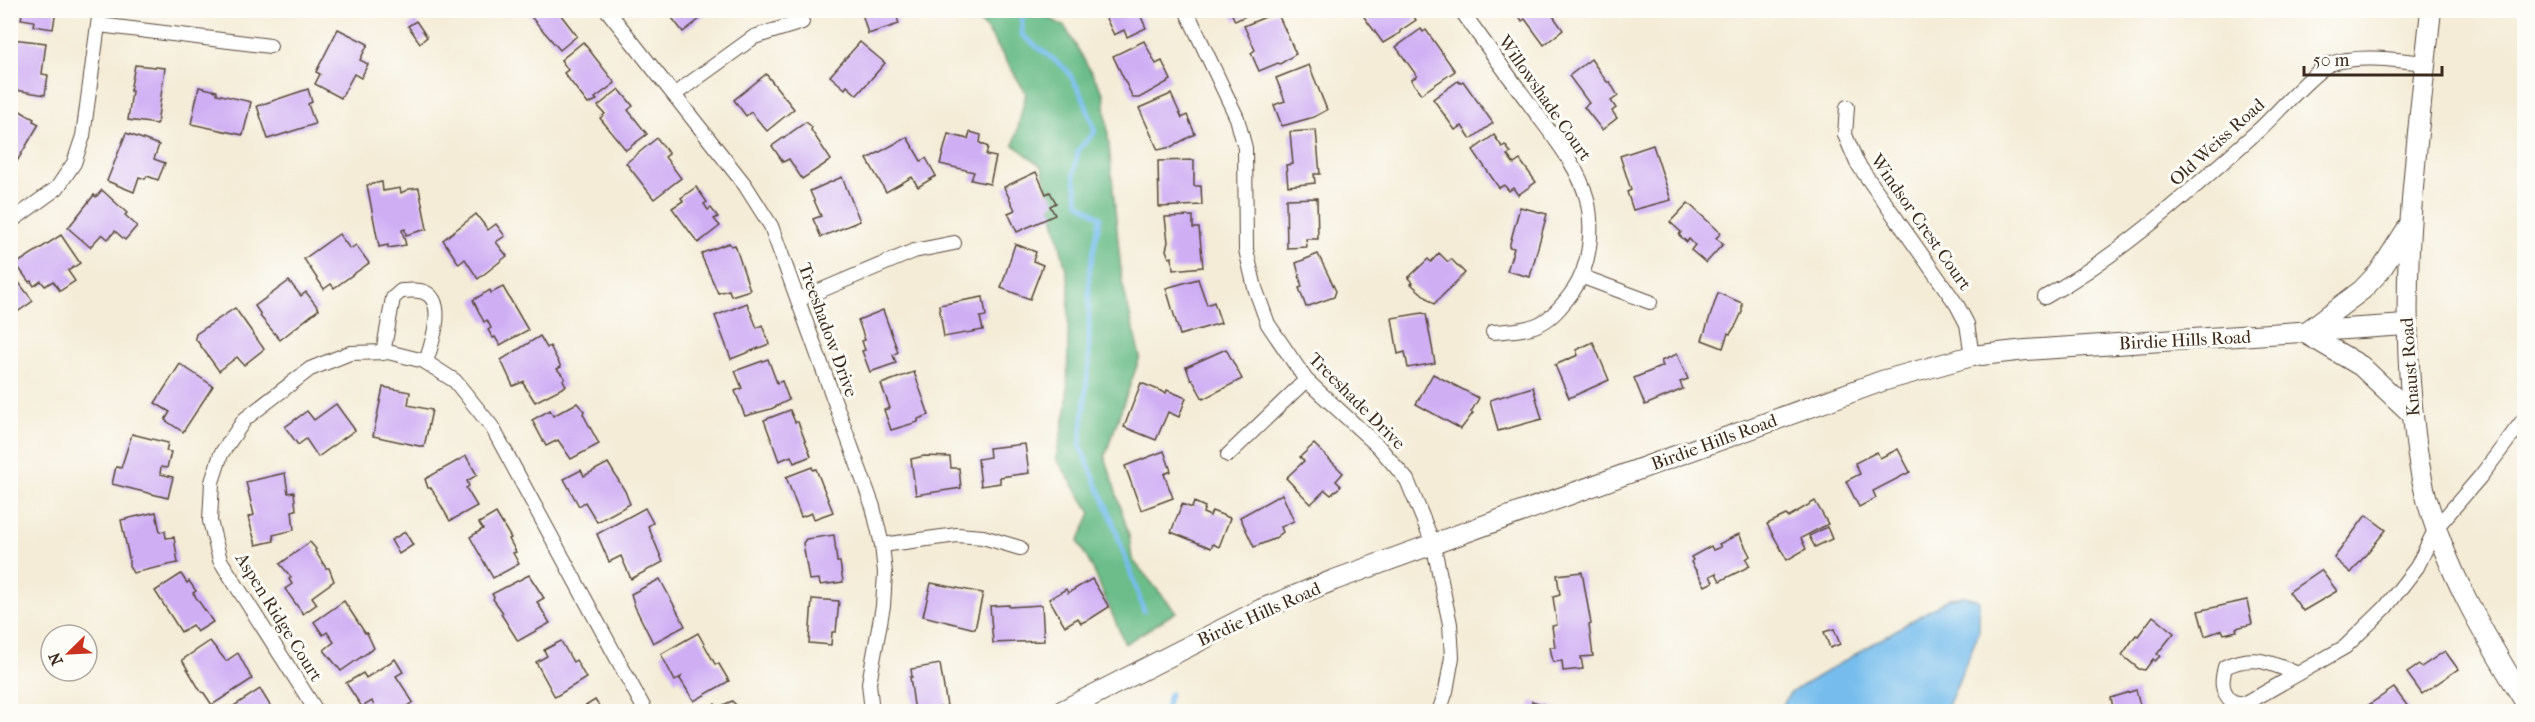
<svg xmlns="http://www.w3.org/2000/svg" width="2535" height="722" viewBox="0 0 2535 722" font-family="'IM FELL French Canon',serif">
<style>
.forest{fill:#6cbd8a;stroke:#547454;stroke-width:1.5}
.water{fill:#76bded;stroke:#587486;stroke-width:1.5}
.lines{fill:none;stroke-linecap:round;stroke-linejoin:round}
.stream{stroke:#76bded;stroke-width:5}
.building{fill:#cfaef4}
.minor-casing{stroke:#57473a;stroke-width:16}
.secondary-casing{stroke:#57473a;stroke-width:22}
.minor{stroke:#fff;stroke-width:14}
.secondary{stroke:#fff;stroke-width:20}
.labels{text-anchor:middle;stroke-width:6;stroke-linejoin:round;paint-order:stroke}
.street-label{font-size:18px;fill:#3b2a1e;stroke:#fdfcf7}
</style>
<rect width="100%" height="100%" fill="#fdfcf7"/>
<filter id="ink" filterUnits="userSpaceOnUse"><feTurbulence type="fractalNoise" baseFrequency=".0167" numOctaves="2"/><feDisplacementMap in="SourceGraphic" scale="12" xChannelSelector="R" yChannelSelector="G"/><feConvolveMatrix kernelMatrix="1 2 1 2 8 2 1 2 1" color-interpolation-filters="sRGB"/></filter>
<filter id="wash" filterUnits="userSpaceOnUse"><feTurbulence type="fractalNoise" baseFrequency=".008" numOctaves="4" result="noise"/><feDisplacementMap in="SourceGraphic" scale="24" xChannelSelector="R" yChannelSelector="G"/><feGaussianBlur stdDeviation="1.35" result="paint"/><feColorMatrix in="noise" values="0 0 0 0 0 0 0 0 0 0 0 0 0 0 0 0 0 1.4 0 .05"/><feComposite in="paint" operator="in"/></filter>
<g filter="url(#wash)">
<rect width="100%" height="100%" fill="#f4ecd7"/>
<path class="forest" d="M969,11H1042L1041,13L1065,27L1104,94L1122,282L1140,357L1105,456L1129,535L1132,559L1176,612L1125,644L1093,569L1078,542L1091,513L1056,458L1067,405L1069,283L1042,167L1014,145L1026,93L987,29Z"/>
<path class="water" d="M1964,596L1979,600V632L1946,711H1779L1790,693L1950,598Z"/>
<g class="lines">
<g class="stream">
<path d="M1022,10V35L1067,70L1083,97L1095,132L1078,150L1074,175L1079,203L1100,217L1089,274V362L1080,446L1110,514L1144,611"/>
<path d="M1165,712L1170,694"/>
</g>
</g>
<g id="blocks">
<g class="building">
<path d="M23,10H56L53,29L33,26L34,21L21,19Z"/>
<path d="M525,10H557L577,36L560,50Z"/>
<path d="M674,10H701L705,15L683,32L669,14Z"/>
<path d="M861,10H895L899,24L868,34Z"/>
<path d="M1102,10H1138L1146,28L1127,37L1124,30L1114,35Z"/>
<path d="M1230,10H1258L1235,21Z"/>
<path d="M1359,10H1410L1416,20L1400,31V33L1383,43Z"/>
<path d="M1515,10H1549L1563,30L1544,45L1525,19L1522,21Z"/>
<path d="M1277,12L1296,54L1280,64L1278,63L1259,71L1251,53L1255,50L1244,26Z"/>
<path d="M416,21L427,37L420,43L408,26Z"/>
<path d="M338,29L368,44L360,60L368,64L361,78L354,74L341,98L315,84L320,74L316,72Z"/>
<path d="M1421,29L1423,32L1426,30L1455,71L1421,94L1411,80L1417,76L1396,47Z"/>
<path d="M12,39L46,43L42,74L48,75L45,95L10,89Z"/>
<path d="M1144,41L1156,64L1162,61L1171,80L1139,98H1133L1113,56Z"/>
<path d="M583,42L615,83L595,98L597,100L588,104L564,73L568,70L561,60Z"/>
<path d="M860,42L885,63L857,95L847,86L845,89L830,76Z"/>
<path d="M1591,59L1607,82H1610L1618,96L1611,101L1616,108L1612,111L1617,118L1602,130L1584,107L1589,103L1569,76Z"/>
<path d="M135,65L165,68L157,124L128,120L132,91H130Z"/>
<path d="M1309,65L1327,110L1314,117L1282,126L1274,105L1285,101L1276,78Z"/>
<path d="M766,74L794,109L767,131L751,112L746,116L734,100Z"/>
<path d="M1458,81L1460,83L1463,81L1493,123L1471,139L1462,126L1455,130L1433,99Z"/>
<path d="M199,87L217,91V94L251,102L243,135L191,124Z"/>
<path d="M308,89L312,102L308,104L315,124L268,139L257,106Z"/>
<path d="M619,89L633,106L628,110L647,134L626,150L600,118L605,114L598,106Z"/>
<path d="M1171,94L1182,118L1187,115L1195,134L1171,147L1158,150L1139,108Z"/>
<path d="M10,105L34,119L33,121L39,124L16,163L10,160Z"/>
<path d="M806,122L812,127L811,130L831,160L802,179L789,159L783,162L772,146Z"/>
<path d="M1316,130L1320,174H1314L1315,183L1288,186L1286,165L1293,164L1290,132Z"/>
<path d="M970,132L981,135L980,143L988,147L986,155L996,157L990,184L971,180L974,172L940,164L948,134L968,139Z"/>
<path d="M126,133L159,145L154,159L165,163L158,180L147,176L145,179L139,177L134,192L107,181Z"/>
<path d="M1494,135L1502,147L1505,145L1511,153L1507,155L1514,164L1520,160L1536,182L1518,195L1513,188L1509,191L1504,185L1499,188L1473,150Z"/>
<path d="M907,137L921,161L926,158L936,176L918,187L912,177L886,192L867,159Z"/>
<path d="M657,138L669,154L665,157L681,178L654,199L626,163Z"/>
<path d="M1653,145L1671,200L1633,210L1627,192L1631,190L1620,156Z"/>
<path d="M1194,160V186H1201L1202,205L1159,207L1158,161Z"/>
<path d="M1036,172L1046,194L1050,192L1056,203L1050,206L1055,215L1017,232L1008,213L1015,210L1004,187Z"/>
<path d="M842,177L860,221L821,237L813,219L821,216L810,191Z"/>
<path d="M382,182L383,191L400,188L401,193L409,189L419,188L427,229L406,235L405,229L402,230L406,245L388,248V245L379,247L367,185Z"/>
<path d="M696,187L707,202L704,204L708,210L711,208L718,217L714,219L720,226L698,243L672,208L683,201L681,198Z"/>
<path d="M102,190L127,213L125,215L137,226L125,240L115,231L108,239L102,234L90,247L68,228L94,195L96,197Z"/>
<path d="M1317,198L1318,239H1306L1307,247L1287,248L1286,199Z"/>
<path d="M1688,203L1721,233L1716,238L1723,244L1706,263L1691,250L1695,245L1689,239L1687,242L1679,235L1681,232L1670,222Z"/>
<path d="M1520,207L1547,214L1530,277L1507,271L1514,248L1509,247Z"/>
<path d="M476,214L488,230L496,224L505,236L496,242L507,256L478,279L465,259L459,264L443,240Z"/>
<path d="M1193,216V228H1199L1203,267L1173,270L1172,257L1169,258L1166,250L1168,242L1165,217Z"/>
<path d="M339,234L350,249L356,245L369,263L334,288L331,284L324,289L304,259Z"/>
<path d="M61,235L80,263L68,271L75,281L60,291L53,281L45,286L41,281L34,286L31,281L29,282L16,264Z"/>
<path d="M729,243L731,246L735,245L750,290L731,296L729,290L718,293L702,257V253Z"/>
<path d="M1015,244L1036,252L1033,261L1043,265L1030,299L1001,288Z"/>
<path d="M1439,253L1448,262L1451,259L1465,273L1434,304L1411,284L1413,283L1408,278L1428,259L1431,262Z"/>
<path d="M1318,254L1336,291L1334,297L1306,307L1299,288L1302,287L1296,263Z"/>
<path d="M10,271L33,301L10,317Z"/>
<path d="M1198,279L1207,305L1214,302L1221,323L1180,335L1166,288Z"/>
<path d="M289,281L301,296L306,292L319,309L280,340L260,316L261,315L255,306Z"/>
<path d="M503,287L528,330L500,345L495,337L493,338L488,330L491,328L487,320L484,322L473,300L490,290L491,293Z"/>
<path d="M1718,293L1742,303V312L1736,325L1730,334L1728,333L1723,348L1702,340Z"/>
<path d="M983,297L986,316L980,317L983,330L944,337L939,305Z"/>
<path d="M747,303L757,328L762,325L769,344L731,359L715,316Z"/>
<path d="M235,308L264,349L244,365L237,357L219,371L195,338L196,334Z"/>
<path d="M883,310L898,352L893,355L896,363L870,372L862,351L865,350L862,341L865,340L858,320Z"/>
<path d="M1422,313L1426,314L1435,363L1408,368L1405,352L1398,354L1392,318Z"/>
<path d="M540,336L547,348L550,346L561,367L557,369L565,378L563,380L566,386L535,402L523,383L525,381L513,386L501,360Z"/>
<path d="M1593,342L1609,380L1569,398L1555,365L1578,355L1576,350Z"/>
<path d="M1226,349L1242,379L1203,399L1192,379L1191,380L1186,367Z"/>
<path d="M1677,354L1688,379L1680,382L1683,389L1645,405L1634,378L1663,366L1661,361Z"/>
<path d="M768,359L777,383L782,381L789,400L771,409L745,416L735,391L742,388L735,371Z"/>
<path d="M180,364L213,386L183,432L165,420L170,412L155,403Z"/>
<path d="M914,372L929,415L918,419V422L891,430L884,410L890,408L881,384Z"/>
<path d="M1433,374L1479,398L1471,412L1473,413L1461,429L1416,404Z"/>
<path d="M1141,383L1166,393L1167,390L1186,398L1179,417L1168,412L1156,440L1124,427Z"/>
<path d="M383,387L410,392L408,405L432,410L424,447L373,436Z"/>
<path d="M1533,387L1542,419L1498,431L1490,400Z"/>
<path d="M577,403L584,411L583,414L599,444L571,459L558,440L546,446L532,420L550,410L553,416Z"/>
<path d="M336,404L355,430L318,457L306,439L298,445L285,427L307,411L314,420Z"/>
<path d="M790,410L795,422H798L811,456L794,463L791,456L779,461L764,420Z"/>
<path d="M132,434L168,443L166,451L171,452L167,468L161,467L160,474L173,477L168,498L112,484L116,467L121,468Z"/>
<path d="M1025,444L1029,473L1000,477V483L981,486L978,459L990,457L989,448Z"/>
<path d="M1314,444L1343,473L1336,481L1341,486L1331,495L1325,490L1311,504L1286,478L1304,461L1300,457Z"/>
<path d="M1898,449L1910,472L1873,491L1876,498L1859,507L1846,481L1860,474L1855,463L1877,452L1880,458Z"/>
<path d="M1164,451L1171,471L1164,474L1173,498L1141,510L1125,466Z"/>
<path d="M466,456L477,475L467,481L469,486L466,488L477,506L450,521L431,488H428L425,479Z"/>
<path d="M924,456L950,457L951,468H959L961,488L916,495L911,459Z"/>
<path d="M608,463L625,491L630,504L597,522L585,502L579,506L564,479L581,470L584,476Z"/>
<path d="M812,467L813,470L816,469L833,512L814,519L812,513L801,517L786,477Z"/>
<path d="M285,473L288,493L294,492L296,510L292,511L294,530L273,535L274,541L256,545L248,517L254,515L246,482Z"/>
<path d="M1282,494L1294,521L1281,527L1283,532L1274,539L1254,547L1240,517Z"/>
<path d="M1815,501L1828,524L1801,538L1806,549L1787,560L1767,524L1786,515L1788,517Z"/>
<path d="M1194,502L1205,507L1203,513L1210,516L1212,511L1230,518L1219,547L1213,544L1211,548L1171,532L1182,504L1192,508Z"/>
<path d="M645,508L653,523L648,526L663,562L631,579L621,556L609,562L597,534Z"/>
<path d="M156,512L160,532L165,531L166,538L174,537L178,563L133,573L129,566V558L121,520Z"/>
<path d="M496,513L511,538L509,539L516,552L513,553L519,564L493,578L470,537L483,529L479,523Z"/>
<path d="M2366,515L2386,530L2351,573L2334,558Z"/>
<path d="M1827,527L1832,539L1815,547L1809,536Z"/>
<path d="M405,532L413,545L399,554L391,540Z"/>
<path d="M1739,534L1750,556L1746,559L1750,566L1720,581L1716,573L1710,576L1713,582L1705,586L1691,562L1693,560L1691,557L1711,546L1713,550L1721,547L1719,544Z"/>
<path d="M834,535L837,562H840L843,582L820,585L819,579L809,580L803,543L806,539Z"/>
<path d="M310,542L316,549L315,551L326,568H329L334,581L312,597L317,604L303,614L285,589L292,584L289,579L291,577L280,564Z"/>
<path d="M2321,570L2337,591L2303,611L2289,592Z"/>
<path d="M1582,572L1591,624L1589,625L1593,656L1581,657L1583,669L1563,671L1562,661L1553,662L1550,647H1555L1552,626L1557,625L1553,597L1560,595L1557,575Z"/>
<path d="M181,574L187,583L189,581L196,591L193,593L213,622L197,632L192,625L181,632L155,591Z"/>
<path d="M529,575L544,598L537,602L550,623L518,641L501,614L503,613L499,607L493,599L494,597L492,594Z"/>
<path d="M660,579L685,626L653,643L635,607L631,594Z"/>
<path d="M1092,579L1109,607L1090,619L1081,623L1078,618L1065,626L1049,599L1066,589L1068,593Z"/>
<path d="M931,583L983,593L975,629L923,616Z"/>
<path d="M812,599L839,601L836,632H832L831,645L809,643Z"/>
<path d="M2247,600L2252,624L2236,628L2237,631L2224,634L2222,630L2205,636L2198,611Z"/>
<path d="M344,601L365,633H367L374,648L341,671L324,650L334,642L327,632L323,635L314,622Z"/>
<path d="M1009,605V607L1042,605L1044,641L993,643L990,606Z"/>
<path d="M2153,616L2174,633L2157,654L2160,656L2155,661L2153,659L2145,670L2139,669L2122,655L2136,635L2138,636Z"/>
<path d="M1834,629L1840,644L1830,648L1824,632Z"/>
<path d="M698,633L715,664H719L729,681L694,701L680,679L681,677L675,681L661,654Z"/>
<path d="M210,641L226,661L238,653L252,679L212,705L204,693L201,692L182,660Z"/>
<path d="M561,641L573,662L576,660L586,678L555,697L536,662L547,656L544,650Z"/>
<path d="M2445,651L2458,669L2422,694L2407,673L2419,665L2421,667Z"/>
<path d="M395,659L403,672L396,676L413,702L398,712H371L375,709L372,701L362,707L346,683L363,673L366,678Z"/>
<path d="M940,664L947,706L935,708L936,712H915L910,677H912L911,669Z"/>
<path d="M2394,688L2409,708L2405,712H2358Z"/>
<path d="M260,689L271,707L264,712H230L229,709Z"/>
<path d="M2136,690L2142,712H2114L2111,698Z"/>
<path d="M595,700L603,712H576Z"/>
<path d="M732,701L739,708L738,712H701L715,704L717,708Z"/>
<path d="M1532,701L1559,709V712H1528Z"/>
</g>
</g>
</g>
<g filter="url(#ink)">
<use href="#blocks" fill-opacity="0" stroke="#57473a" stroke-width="1.5"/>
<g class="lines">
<defs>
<g id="minor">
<path d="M607,10L745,185L771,226L873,507L882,545L885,573L883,606L869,683L872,712"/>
<path d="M1186,10L1237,118L1245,148L1246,250L1255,288L1268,324L1306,380L1378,446L1407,480L1433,543L1450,624L1452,657L1446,691L1439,712"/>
<path d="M1461,10C1484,42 1507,74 1531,106C1551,134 1578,165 1587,199C1594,228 1590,267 1573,291C1547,327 1536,329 1493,332"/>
<path d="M99,25L270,46"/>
<path d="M675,94L754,37L802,22"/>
<path d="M1847,107L1845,135L1857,163L1957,305L1967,324L1972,356"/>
<path d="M10,222L57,188L74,163L83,136L100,10"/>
<path d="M1583,277L1650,302"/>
<path d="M2045,297C2124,253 2192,189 2260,129C2275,115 2315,70 2330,64C2357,54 2397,60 2426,63"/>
<path d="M798,300L914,251L954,243"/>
<path d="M383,353L393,298L401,291C407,291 414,290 420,291C450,296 431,345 426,362"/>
<path d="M1228,455L1306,380"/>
<path d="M882,545L957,535L983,537L1020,548"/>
<path d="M2298,674C2270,663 2253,653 2225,667C2221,683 2221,690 2232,702L2245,704L2345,647L2385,608L2417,567L2436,528L2480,477L2524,419"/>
<path d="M317,712L220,560L210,521L212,482L221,454L245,419L310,369L350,353L388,352L424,361L455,381L492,427L646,712"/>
</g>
<g id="secondary">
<path d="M2431,10C2417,142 2399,274 2412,406C2415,435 2418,466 2426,496C2446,570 2484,635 2524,700"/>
<path d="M2305,333L2362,290L2380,271L2409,226"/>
<path d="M2305,333L2361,366L2413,415"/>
<path d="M1060,712L1262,609L1334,580L1882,381L1972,356L2026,350L2406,325"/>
</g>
</defs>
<use href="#minor" class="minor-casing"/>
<use href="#secondary" class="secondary-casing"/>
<use href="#minor" class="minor"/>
<use href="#secondary" class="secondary"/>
</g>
</g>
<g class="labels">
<g class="street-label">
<text transform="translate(1545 98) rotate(55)" y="6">Willowshade Court</text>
<text transform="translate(2217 142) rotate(-42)" y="6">Old Weiss Road</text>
<text transform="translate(1921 222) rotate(55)" y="6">Windsor Crest Court</text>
<text transform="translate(828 330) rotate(70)" y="6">Treeshadow Drive</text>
<text transform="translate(2185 340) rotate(-3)" y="6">Birdie Hills Road</text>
<text transform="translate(2410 367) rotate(-94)" y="6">Knaust Road</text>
<text transform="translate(1357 401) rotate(45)" y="6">Treeshade Drive</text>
<text transform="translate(1714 442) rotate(-20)" y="6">Birdie Hills Road</text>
<text transform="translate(1259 614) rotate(-24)" y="6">Birdie Hills Road</text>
<text transform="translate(279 617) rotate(58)" y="6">Aspen Ridge Court</text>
</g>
</g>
<rect width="2535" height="722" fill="none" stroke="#fdfcf7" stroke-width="36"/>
<g transform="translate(69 653) rotate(246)"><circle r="28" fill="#fdfcf7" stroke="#afa8a0" stroke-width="1.5"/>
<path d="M0-4.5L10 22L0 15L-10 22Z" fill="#c8321e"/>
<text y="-9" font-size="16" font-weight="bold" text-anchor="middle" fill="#3b2a1e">N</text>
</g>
<path d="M2304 66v9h138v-9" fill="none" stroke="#3b2a1e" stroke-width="3"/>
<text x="2313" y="66" font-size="18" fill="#3b2a1e" stroke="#fdfcf7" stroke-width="4.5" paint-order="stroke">50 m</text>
</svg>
